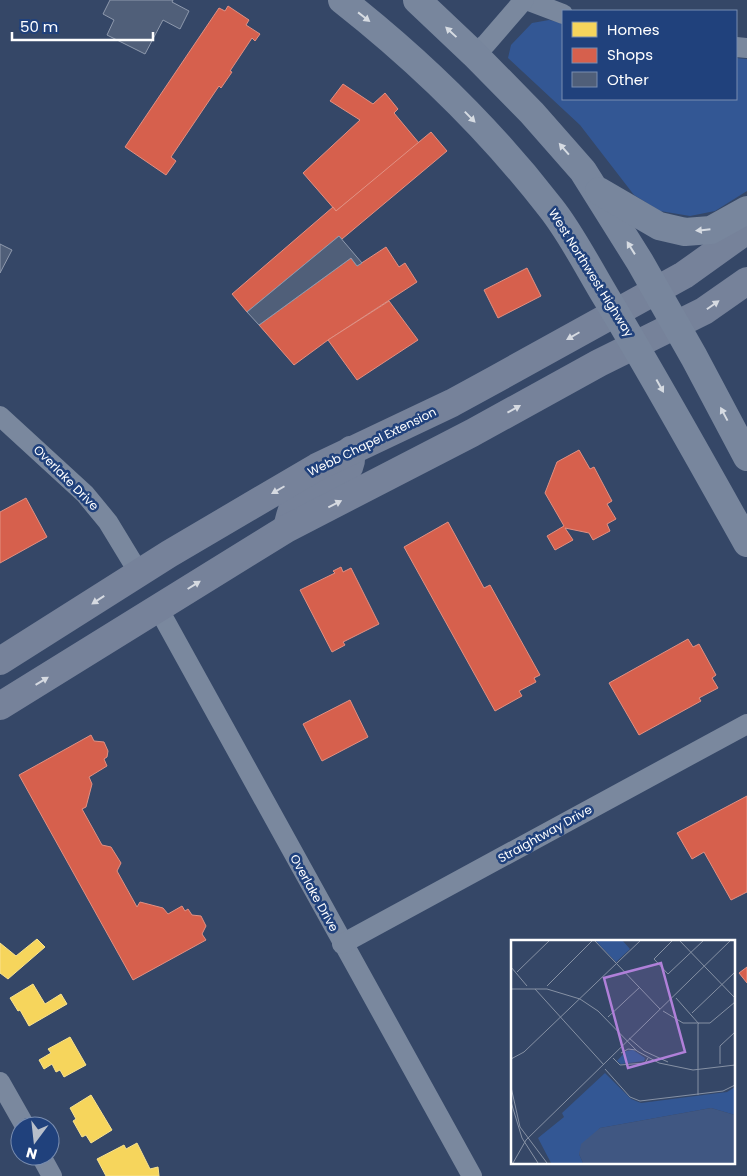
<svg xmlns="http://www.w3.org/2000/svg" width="747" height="1176" viewBox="0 0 747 1176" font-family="Poppins,sans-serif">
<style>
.green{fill:#335794}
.homes{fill:#f6d55c;stroke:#f9e28d}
.shops{fill:#d6604d;stroke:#e29082}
.building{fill:#505f79;stroke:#8e99ad}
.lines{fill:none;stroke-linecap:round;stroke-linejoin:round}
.minor{stroke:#7a889e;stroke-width:20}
.secondary{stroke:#76829a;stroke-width:28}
.primary{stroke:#78869d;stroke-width:28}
.oneway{fill:#d6dbe2}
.oneway2{fill:#d6dae1}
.labels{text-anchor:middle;stroke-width:5;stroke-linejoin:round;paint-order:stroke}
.street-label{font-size:12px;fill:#fff;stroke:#20417c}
.inset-road{fill:none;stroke:#8691a4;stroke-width:1}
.view{fill:#b080d9;fill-opacity:0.15;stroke:#b080d9;stroke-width:2.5}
.inset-edge{fill:none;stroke:#fff;stroke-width:2.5}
</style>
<rect width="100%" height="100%" fill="#354767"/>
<path class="green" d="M549,20L563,23V99H736V58L747,59V191L715,211L690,216L660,211L634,195L580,125L508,58L511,45L532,23Z"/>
<g class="homes">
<path d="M37,939L45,947L8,979L0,973V943L16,956Z"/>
<path d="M33,984L45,1004L61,994L67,1004L29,1026L20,1010L18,1011L10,998Z"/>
<path d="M70,1037L86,1065L64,1077L60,1070L56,1072L52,1064L44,1069L39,1060L51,1053L48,1049Z"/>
<path d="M91,1095L112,1130L91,1143L86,1135L82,1137L73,1121L76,1119L70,1108Z"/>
<path d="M137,1143L150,1169L158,1167L159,1176H106L97,1159L124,1145L126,1149Z"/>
</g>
<g class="shops">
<path d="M228,6L249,20L246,25L260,34L255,41L252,38L230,71L232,72L221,88L219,86L171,157L176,161L166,175L125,147L219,8L225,11Z"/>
<path d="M343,84L373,104L385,93L398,109L394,113L419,143L336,211L303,173L360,120L330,101Z"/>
<path d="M431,132L447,151L342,239L339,236L247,312L232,294L333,207L336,211Z"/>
<path d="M386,247L399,267L405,263L417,282L328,340L294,365L259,325L351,258L357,266Z"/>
<path d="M527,268L541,296L498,318L484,290Z"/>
<path d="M389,301L418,340L357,380L328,340Z"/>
<path d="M579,450L590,469L594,467L612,501L607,504L616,519L607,524L610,531L593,540L589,533L565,528L573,540L555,550L547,536L564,526L545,493L557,462Z"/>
<path d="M26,498L47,537L0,563V512Z"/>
<path d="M448,522L484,588L490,585L540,675L534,678L536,682L519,691L522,696L495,711L404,547Z"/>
<path d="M341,567L343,572L351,568L379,624L343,642L345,645L332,652L300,590L335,573L333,571Z"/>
<path d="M688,639L693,647L699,644L716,675L712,678L718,688L699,698L701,701L639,735L609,683Z"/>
<path d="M350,700L368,737L322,761L303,724Z"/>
<path d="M91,735L94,741L104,742L108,751L107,757L104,759L107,766L89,777L92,784L86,807L82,809L102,845L111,847L121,863L117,871L137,907L140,902L163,908L168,914L182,906L185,911L188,909L192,915L201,916L206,926L202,934L206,940L133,980L19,775Z"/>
<path d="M747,796V892L731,900L704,852L692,859L677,833Z"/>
<path d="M747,967V983L739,973Z"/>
</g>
<g class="building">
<path d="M110,0H173L172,2L189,11L180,29L163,20L145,54L107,35L114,20L103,14Z"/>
<path d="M339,236L362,263L357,266L351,258L259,325L247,312Z"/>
<path d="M0,244L12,250L0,273Z"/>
</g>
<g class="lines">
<g class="minor">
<path d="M526,0L563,14"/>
<path d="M736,47L747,48"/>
<path d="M474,54L486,44L524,0"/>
<path d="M0,416L85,494L108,522L139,573"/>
<path d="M158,608L472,1176"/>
<path d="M342,944L747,724"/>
<path d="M0,1082L25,1126"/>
<path d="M41,1156L52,1176"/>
</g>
<g class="secondary">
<path d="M287,527C289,522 290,513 293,508C309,485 356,488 351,450"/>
<path d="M0,661L169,554L317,467L452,403L496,379L684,275L747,230"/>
<path d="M0,706L286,529L472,433L599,363L704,311L747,281"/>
</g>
<g class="primary">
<path d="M342,0C417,59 491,131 550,207C571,233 589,269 606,297C655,378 701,461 747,543"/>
<path d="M417,0L474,54L532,113L583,171L640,262L694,357L747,457"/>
<path d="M599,191L659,226L685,232L711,230L747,210"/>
</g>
</g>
<defs><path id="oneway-solid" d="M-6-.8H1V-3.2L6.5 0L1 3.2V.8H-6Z" transform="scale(1.25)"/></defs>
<g class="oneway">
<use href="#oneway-solid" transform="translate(364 17) rotate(38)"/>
<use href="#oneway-solid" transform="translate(451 32) rotate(-137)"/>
<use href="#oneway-solid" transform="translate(470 117) rotate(46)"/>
<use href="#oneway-solid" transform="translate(564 149) rotate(-131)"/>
<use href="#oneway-solid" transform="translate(703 230) rotate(174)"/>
<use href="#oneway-solid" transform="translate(631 248) rotate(-122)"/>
<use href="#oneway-solid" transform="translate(660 386) rotate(61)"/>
<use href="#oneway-solid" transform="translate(724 414) rotate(-118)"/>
</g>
<g class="oneway2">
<use href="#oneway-solid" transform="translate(713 305) rotate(-35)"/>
<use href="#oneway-solid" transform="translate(573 336) rotate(150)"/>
<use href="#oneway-solid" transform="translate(514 409) rotate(-29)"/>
<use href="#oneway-solid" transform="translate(278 490) rotate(150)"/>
<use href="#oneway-solid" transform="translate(335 504) rotate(-27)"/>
<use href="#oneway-solid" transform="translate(194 585) rotate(-32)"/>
<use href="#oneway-solid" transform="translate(98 600) rotate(147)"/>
<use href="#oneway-solid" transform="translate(42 681) rotate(-31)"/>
</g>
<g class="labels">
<g class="street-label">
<text transform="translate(591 273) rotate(58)" y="4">West Northwest Highway</text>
<text transform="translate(372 442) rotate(-26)" y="4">Webb Chapel Extension</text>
<text transform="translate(66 478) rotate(45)" y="4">Overlake Drive</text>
<text transform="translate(545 834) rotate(-29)" y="4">Straightway Drive</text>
<text transform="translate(314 893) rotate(61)" y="4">Overlake Drive</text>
</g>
</g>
<g transform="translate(511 940)">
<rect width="224" height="224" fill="#354767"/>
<path d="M111,0L119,9L105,22L85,1ZM122,110L134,118L133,121L110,124L106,121L115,111ZM94,133L120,159L130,163L216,152L224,147V175L200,168L89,188L68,214L72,223H40L27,198L53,177L51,173Z" fill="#335794"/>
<path d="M200,168L224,175V223H72L68,214L70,204L89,188Z" fill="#405782"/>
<path class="inset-road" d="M83,0L149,69M162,0L143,19L157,34L193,0M168,0L224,58M0,27L16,46M6,32L39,0M36,46L82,0M0,49H36L69,59L87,71L126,111L148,123L182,130L224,125M24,49L93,125M165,58L188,84M152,71L172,83H199L224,62M181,73L224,32M97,77L129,47M187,84V155M118,98L133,111L157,122M110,113L117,109L125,110M102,118L109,125L134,123L137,118M0,119L13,112L130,0M209,124V106L224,92M94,129L119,157L129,161L212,151L224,145M0,147L9,187L36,223M0,162L11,198L27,223M2,223L15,200L220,0"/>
<path class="view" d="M150,23L174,112L117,128L93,38Z"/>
<rect width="224" height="224" class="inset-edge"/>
</g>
<rect x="562" y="10" width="175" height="90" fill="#20417c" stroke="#798db0"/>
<rect x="572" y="22" width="25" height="15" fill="#f6d55c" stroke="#798db0"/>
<text x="607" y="35" font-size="15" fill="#ffffff">Homes</text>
<rect x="572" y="48" width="25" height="15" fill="#d6604d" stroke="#798db0"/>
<text x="607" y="60" font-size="15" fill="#ffffff">Shops</text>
<rect x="572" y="72" width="25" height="15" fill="#505f79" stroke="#798db0"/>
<text x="607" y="85" font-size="15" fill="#ffffff">Other</text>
<g transform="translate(35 1141) rotate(195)"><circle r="24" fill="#20417c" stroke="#798db0"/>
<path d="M0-4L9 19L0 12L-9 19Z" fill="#b8bfca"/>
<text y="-8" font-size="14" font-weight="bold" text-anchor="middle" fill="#ffffff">N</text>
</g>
<path d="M12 32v8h141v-8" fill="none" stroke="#ffffff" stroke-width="2.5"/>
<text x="20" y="32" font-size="15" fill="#ffffff" stroke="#20417c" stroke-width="4" paint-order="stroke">50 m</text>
</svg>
